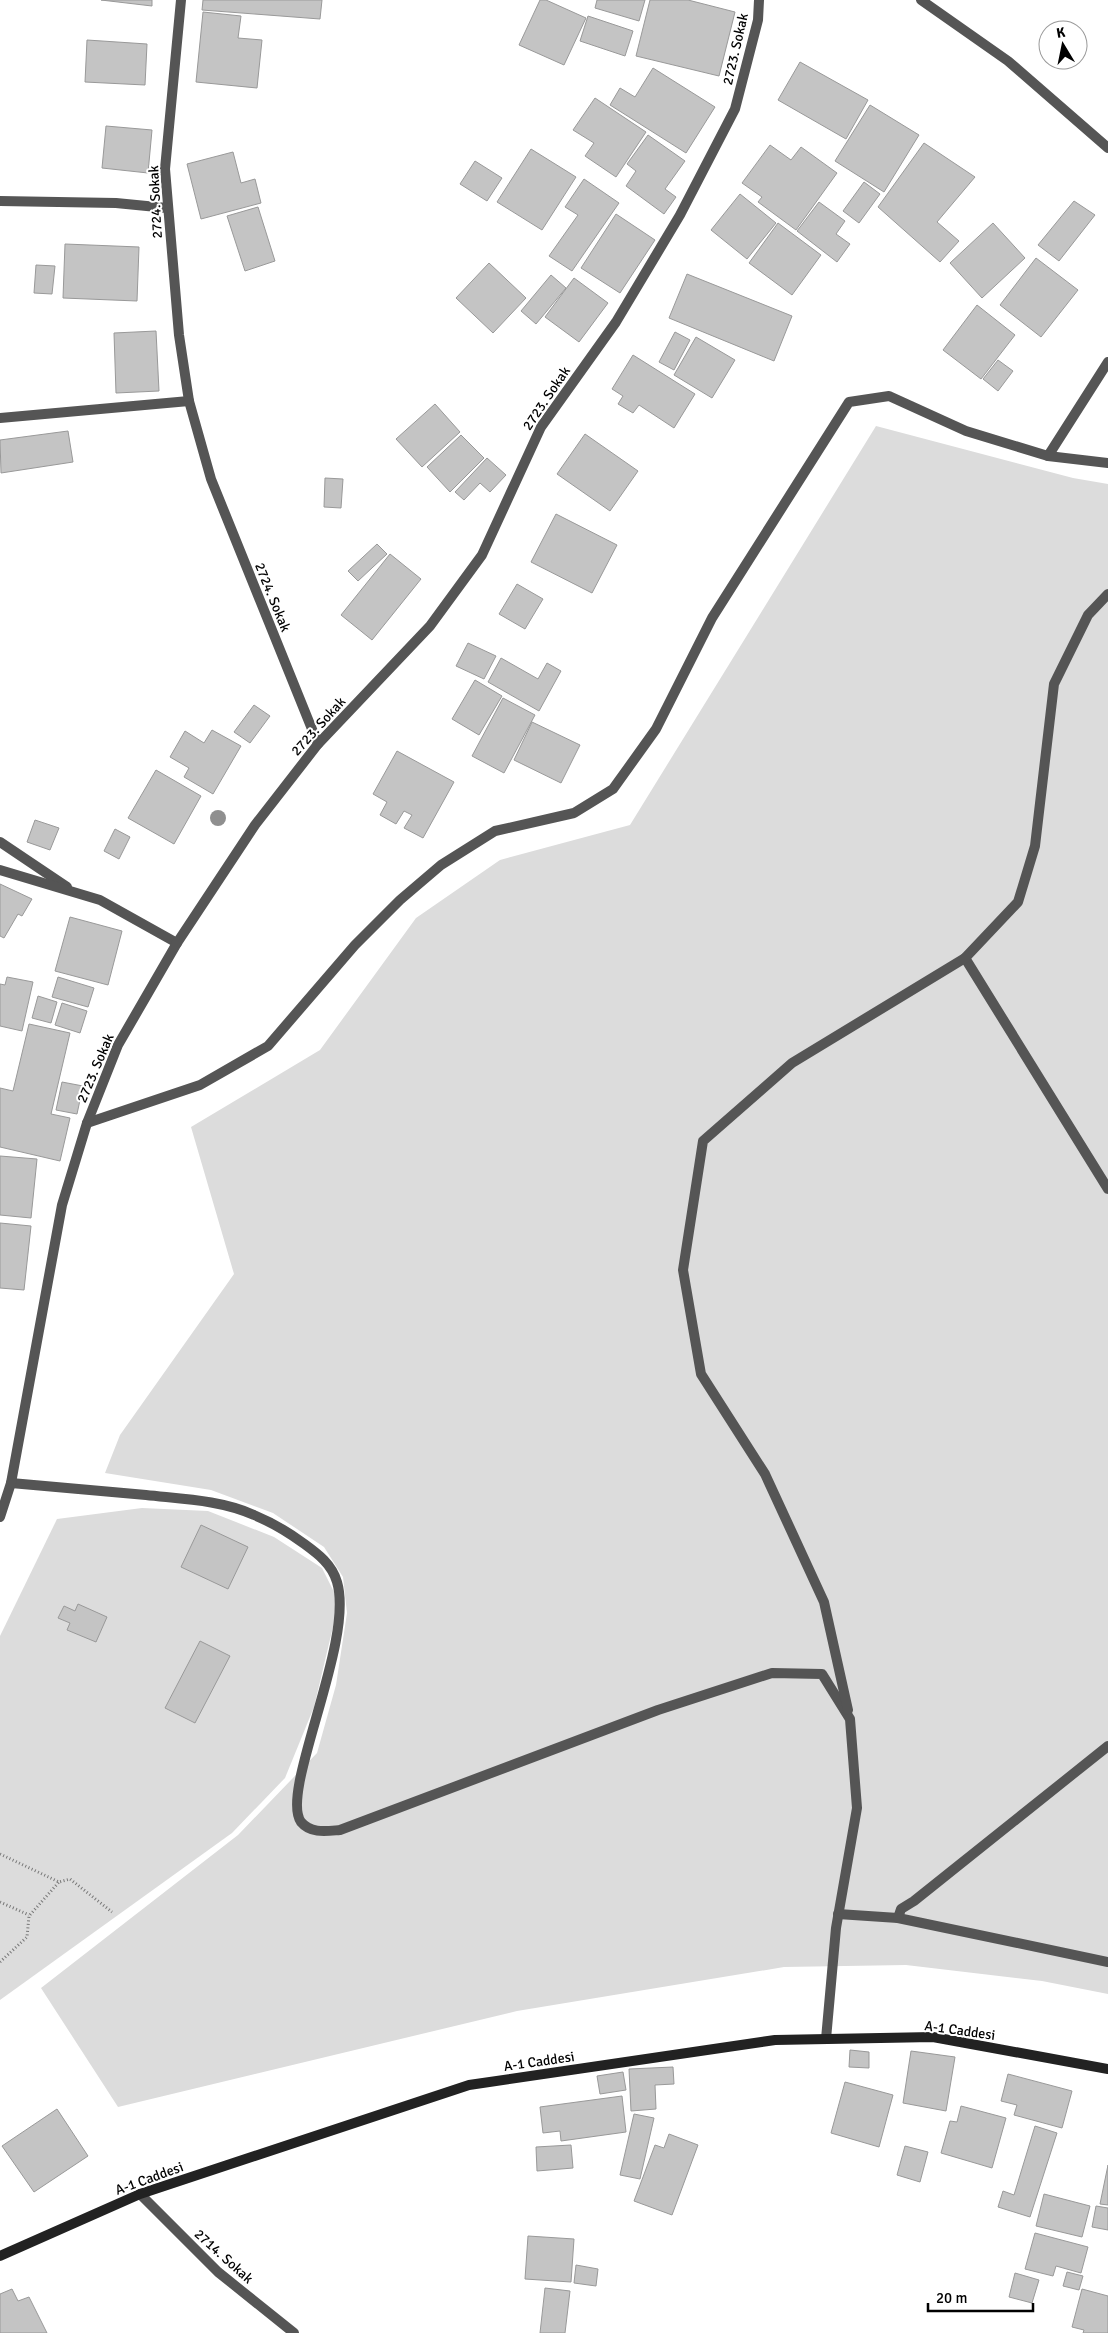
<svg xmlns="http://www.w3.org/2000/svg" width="1108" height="2333" viewBox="0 0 1108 2333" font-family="Signika,sans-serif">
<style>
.green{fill:#dcdcdc}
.building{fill:#c4c4c4;stroke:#999}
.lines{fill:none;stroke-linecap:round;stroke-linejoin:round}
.path{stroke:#777;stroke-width:3;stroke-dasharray:1 2.5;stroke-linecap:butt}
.service{stroke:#555;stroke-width:10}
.minor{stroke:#555;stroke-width:10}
.tertiary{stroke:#555;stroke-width:10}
.secondary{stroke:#222;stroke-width:10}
.tree{fill:#8f8f8f}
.labels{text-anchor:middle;stroke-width:4;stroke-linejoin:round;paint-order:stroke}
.street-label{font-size:14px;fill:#000;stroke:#fff}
</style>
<rect width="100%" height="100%" fill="#fff"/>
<g class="green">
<path d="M876,426L1073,478L1108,484V1994L1042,1981L906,1965L784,1967L517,2011L118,2107L41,1988L238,1835L317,1753L336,1685L347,1613L343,1577L324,1547L273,1513L211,1490L105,1473L120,1435L234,1274L191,1127L320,1050L416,918L500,860L630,825Z"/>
<path d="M142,1508L208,1511L274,1537L322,1568L335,1594L336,1614L314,1707L285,1778L232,1833L0,2000V1636L57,1519Z"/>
</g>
<g class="building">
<path d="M101,0H152V6Z"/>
<path d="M203,0H322L320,19L202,10Z"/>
<path d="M540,0H546L586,18L564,65L519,45Z"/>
<path d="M597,0H645L639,21L595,8Z"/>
<path d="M650,0H688L735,12L719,76L636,56Z"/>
<path d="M203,12L241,16L238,38L262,40L257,88L196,82Z"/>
<path d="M588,16L633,31L625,56L580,41Z"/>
<path d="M87,40L147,44L145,85L85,82Z"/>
<path d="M800,62L868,100L846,139L778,100Z"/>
<path d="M653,68L715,107L686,153L610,105L620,88L635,97Z"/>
<path d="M595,98L646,132L616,177L585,156L594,143L573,130Z"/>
<path d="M870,105L919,135L884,192L835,161Z"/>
<path d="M106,126L152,130L148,173L102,168Z"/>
<path d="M648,135L685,161L665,189L676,197L664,214L626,186L636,171L627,164Z"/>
<path d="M924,143L975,177L937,222L959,241L940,262L878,207Z"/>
<path d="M770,145L791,160L801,147L837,173L796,230L758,202L762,197L742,183Z"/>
<path d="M531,149L576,177L542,230L497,202Z"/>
<path d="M233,152L241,183L255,179L261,203L201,219L187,164Z"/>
<path d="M475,161L502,178L487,201L460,184Z"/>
<path d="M584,179L619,203L572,271L549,256L578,215L565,207Z"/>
<path d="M864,182L880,194L859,223L843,211Z"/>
<path d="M740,194L776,223L747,259L711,230Z"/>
<path d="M1074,201L1095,215L1059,261L1038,245Z"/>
<path d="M819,202L845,221L836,234L850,244L837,262L797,231Z"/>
<path d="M258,207L275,261L245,271L227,216Z"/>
<path d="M616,214L655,240L620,293L581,268Z"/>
<path d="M778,223L821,255L792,295L749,263Z"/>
<path d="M993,223L1025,258L982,298L950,263Z"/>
<path d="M65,244L139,247L137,301L63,298Z"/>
<path d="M1036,258L1078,290L1041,337L1000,305Z"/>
<path d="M489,263L526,298L493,333L456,298Z"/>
<path d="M36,265L55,266L52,294L34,293Z"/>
<path d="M687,274L792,316L774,361L669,318Z"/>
<path d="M551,275L566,288L536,324L521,311Z"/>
<path d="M574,278L608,303L579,342L545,317Z"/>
<path d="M977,305L1015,335L981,379L943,350Z"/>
<path d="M156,331L159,391L116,393L114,333Z"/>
<path d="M675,332L690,340L674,370L659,362Z"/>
<path d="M696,337L735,360L712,398L674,375Z"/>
<path d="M633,355L695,394L674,428L639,405L633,413L618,404L623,396L612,389Z"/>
<path d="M998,360L1013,371L998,391L983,379Z"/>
<path d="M435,404L460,432L422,467L396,439Z"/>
<path d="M68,431L73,462L1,473L0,440Z"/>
<path d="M585,434L638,471L610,511L557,474Z"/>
<path d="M461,435L484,458L450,492L427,467Z"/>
<path d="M487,458L506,475L490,492L480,483L464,500L455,492Z"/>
<path d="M325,478L343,479L341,508L324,507Z"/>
<path d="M556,514L617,545L592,593L531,562Z"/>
<path d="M377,544L387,554L358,581L348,571Z"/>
<path d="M390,554L421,579L372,640L341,615Z"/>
<path d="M517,584L543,599L525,629L499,614Z"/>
<path d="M468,643L496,656L484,679L456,666Z"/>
<path d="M501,658L538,679L547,663L561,671L539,711L488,682Z"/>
<path d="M475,680L502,696L479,735L452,719Z"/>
<path d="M503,698L535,715L504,773L472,756Z"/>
<path d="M254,705L270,716L250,743L234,732Z"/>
<path d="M532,722L580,745L561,783L514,760Z"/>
<path d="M212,730L241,746L213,794L184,777L189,768L170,757L185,731L204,743Z"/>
<path d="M397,751L454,782L423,838L404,828L412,815L404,811L396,824L380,815L387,802L373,794Z"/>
<path d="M156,770L201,796L174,844L128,818Z"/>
<path d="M35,820L59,828L50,850L27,842Z"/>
<path d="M115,829L130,837L119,859L104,851Z"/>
<path d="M0,884L32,899L22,916L18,914L4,938L0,936Z"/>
<path d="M70,917L122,931L108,985L55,971Z"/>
<path d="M7,977L33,982L22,1031L0,1026V984L5,985Z"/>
<path d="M58,977L94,988L88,1007L52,997Z"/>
<path d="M38,996L57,1002L51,1023L32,1018Z"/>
<path d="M62,1003L87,1011L80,1033L55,1025Z"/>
<path d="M29,1024L70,1033L51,1114L70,1118L60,1161L0,1147V1088L13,1091Z"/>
<path d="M62,1082L83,1086L77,1114L56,1110Z"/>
<path d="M0,1156L37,1159L31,1218L0,1215Z"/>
<path d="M0,1223L31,1226L24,1290L0,1288Z"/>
<path d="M201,1525L248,1547L228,1589L181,1567Z"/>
<path d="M78,1604L107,1617L96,1642L67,1630L70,1623L58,1618L64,1606L75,1611Z"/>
<path d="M200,1641L230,1656L195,1723L165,1708Z"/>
<path d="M850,2050L869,2052V2068L849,2067Z"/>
<path d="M911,2051L955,2057L946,2111L903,2103Z"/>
<path d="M673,2067L674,2084L655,2085L656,2109L631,2111L629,2069Z"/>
<path d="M623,2072L626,2090L600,2094L597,2076Z"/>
<path d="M1008,2074L1072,2091L1062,2128L1014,2115L1017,2105L1001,2101Z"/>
<path d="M845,2082L893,2095L879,2147L831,2133Z"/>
<path d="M622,2096L626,2132L561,2141L560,2131L543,2133L540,2107Z"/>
<path d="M961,2106L1006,2118L992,2168L941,2153L950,2121L957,2122Z"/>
<path d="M57,2109L88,2156L34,2192L2,2146Z"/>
<path d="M634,2114L654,2118L640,2179L620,2175Z"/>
<path d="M1035,2126L1057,2133L1030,2217L998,2207L1003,2191L1014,2195Z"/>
<path d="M669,2134L698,2145L672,2215L634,2201L655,2145L664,2148Z"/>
<path d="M571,2145L573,2168L537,2171L536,2147Z"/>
<path d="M905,2146L928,2152L920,2182L897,2175Z"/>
<path d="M1108,2165V2205L1100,2204Z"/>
<path d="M1044,2194L1090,2206L1082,2237L1036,2226Z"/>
<path d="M1096,2206L1108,2208V2230L1092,2227Z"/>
<path d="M1035,2233L1088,2247L1081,2273L1056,2266L1053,2276L1025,2269Z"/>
<path d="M528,2236L574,2239L571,2282L525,2279Z"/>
<path d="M576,2265L598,2269L596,2286L574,2283Z"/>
<path d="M1067,2272L1083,2276L1079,2290L1063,2286Z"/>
<path d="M1015,2273L1039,2280L1032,2303L1009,2297Z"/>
<path d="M545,2288L570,2291L565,2333H540Z"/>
<path d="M12,2289L18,2301L29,2297L47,2333H0V2294Z"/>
<path d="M1082,2289L1108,2296V2333H1083L1084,2330L1072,2327Z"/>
</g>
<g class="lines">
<g class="path">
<path d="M0,1854L59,1882L70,1879L112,1912"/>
<path d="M0,1902L29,1915"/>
<path d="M0,1962L27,1937L29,1916L59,1882"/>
</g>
<g class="service">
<path d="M965,958L1108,1189"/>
<path d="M11,1483C56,1487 101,1491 146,1495C182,1499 221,1500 254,1515C271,1522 288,1532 303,1543C318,1554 332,1564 337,1582C355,1642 279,1792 301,1822C311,1834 327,1831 340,1830L658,1710L772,1673L822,1674L850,1719L857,1808L836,1928L826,2039"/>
<path d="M848,1710L824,1602L765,1474L701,1374L683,1270L703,1141L792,1063L965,958L1018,902L1035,846L1054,684L1088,615L1108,594"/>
<path d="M838,1914L898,1918L1108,1962"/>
<path d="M898,1918L901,1909L914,1901L1108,1746"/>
</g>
<g class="minor">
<path d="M181,0L165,169L179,335L189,401L211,479L318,744"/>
<path d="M921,0L1008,61L1108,148"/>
<path d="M0,201L116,203L167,208"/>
<path d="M0,418L189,401"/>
<path d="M1048,456L1108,362"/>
<path d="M0,842L67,887"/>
<path d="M0,870L100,900L177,943"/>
<path d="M87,1123L200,1085L268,1046L355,945L400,900L441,865L495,831L574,813L613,789L656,729L712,618L849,402L889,396L966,431L1048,456L1108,463"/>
<path d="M140,2194L218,2272L294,2333"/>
</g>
<path class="tertiary" d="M0,1517L11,1483L62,1205L87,1123L118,1045L177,943L255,825L318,744L430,626L482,555L541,427L616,322L680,215L735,109L758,20L759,0"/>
<path class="secondary" d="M0,2256L140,2194L469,2085L775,2040L933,2037L1108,2069"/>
</g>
<circle class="tree" cx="218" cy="818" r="8"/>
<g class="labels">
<g class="street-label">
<text transform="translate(735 49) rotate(-77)" y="5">2723. Sokak</text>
<text transform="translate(155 202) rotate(-93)" y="5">2724. Sokak</text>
<text transform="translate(546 398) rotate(-56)" y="5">2723. Sokak</text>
<text transform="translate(273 597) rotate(68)" y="5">2724. Sokak</text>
<text transform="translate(318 726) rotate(-48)" y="5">2723. Sokak</text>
<text transform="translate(95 1068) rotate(-67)" y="5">2723. Sokak</text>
<text transform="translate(960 2030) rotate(8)" y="5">A-1 Caddesi</text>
<text transform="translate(539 2061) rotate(-8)" y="5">A-1 Caddesi</text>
<text transform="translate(149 2178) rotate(-20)" y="5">A-1 Caddesi</text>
<text transform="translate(224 2256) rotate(42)" y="5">2714. Sokak</text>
</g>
</g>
<g transform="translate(1063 45) rotate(350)"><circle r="24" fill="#ffffff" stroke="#999999"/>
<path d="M0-4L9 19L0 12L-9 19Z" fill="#000000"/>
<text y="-8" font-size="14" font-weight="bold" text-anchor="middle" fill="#000000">K</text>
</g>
<path d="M928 2303v8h105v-8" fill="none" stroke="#000000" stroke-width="2.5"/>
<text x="936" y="2303" font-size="15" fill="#000000" stroke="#ffffff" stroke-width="4" paint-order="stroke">20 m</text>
</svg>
